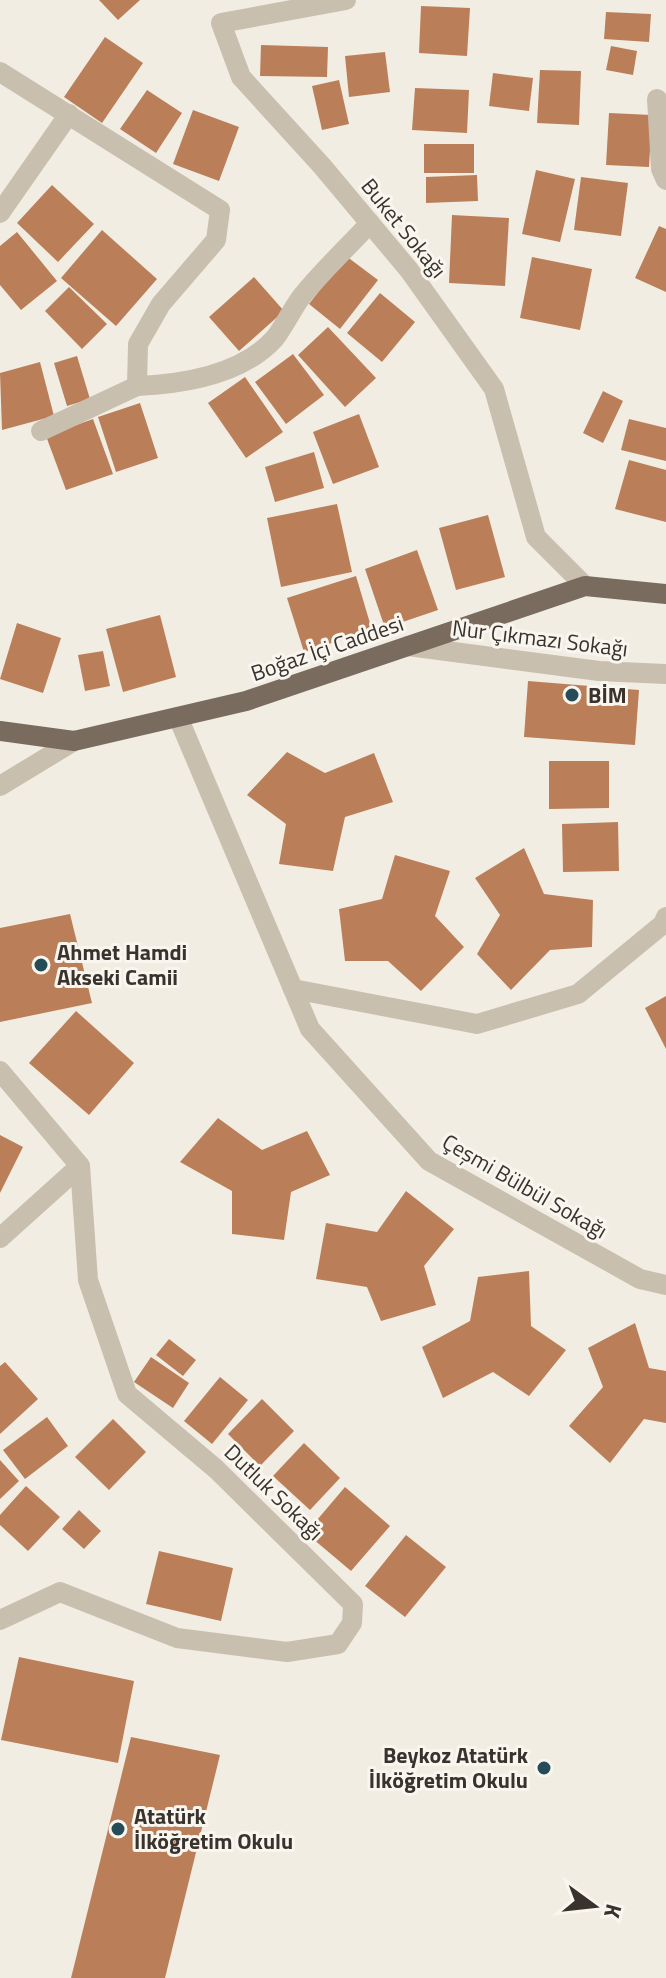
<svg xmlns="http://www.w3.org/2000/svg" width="666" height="1978" viewBox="0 0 666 1978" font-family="'Titillium Web',sans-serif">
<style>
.building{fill:#ba7f59}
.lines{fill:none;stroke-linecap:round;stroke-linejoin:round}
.street{stroke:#c9bfaf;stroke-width:20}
.primary{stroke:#796c5f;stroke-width:20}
.poi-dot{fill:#264c57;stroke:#f9f6ef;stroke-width:3}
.labels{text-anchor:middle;stroke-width:6;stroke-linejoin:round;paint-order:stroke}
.street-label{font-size:22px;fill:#39322d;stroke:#f9f6ef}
.poi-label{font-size:22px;font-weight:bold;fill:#39322d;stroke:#f9f6ef;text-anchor:start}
</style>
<rect width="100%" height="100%" fill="#f2ede3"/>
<g class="building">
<path d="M99,0H140L118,20Z"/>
<path d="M421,6L470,8L467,56L419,53Z"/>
<path d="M606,12L651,14L649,42L604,39Z"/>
<path d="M105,37L143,63L102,123L64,97Z"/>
<path d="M261,45L328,47L327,77L260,76Z"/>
<path d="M611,46L637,51L633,75L606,70Z"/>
<path d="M385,52L390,92L349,97L345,56Z"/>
<path d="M540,70L581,71L579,125L537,123Z"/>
<path d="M493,73L533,78L529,111L489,106Z"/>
<path d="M339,80L349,124L322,130L312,86Z"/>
<path d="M415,88L469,90L467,133L412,130Z"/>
<path d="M147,90L182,113L156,153L120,129Z"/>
<path d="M193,110L239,127L219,181L173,164Z"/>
<path d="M609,113L652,115L649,167L606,165Z"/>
<rect x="424" y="144" width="50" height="29"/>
<path d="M536,170L575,179L560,242L522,234Z"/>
<path d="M477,175L478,201L426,203V177Z"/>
<path d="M581,177L628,183L621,236L574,230Z"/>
<path d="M52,185L94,224L58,262L17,223Z"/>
<path d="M452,215L509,218L505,286L449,283Z"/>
<path d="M659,226L666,229V292L635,278Z"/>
<path d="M102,230L157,279L116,326L61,278Z"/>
<path d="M17,232L57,281L21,310L0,285V246Z"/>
<path d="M346,256L378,280L340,329L309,304Z"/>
<path d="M532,257L592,269L580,330L520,318Z"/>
<path d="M254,277L284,311L239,351L209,317Z"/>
<path d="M69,287L107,324L82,349L45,311Z"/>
<path d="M380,293L415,322L382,362L347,333Z"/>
<path d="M328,327L376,378L345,407L298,355Z"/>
<path d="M293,354L324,395L286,424L255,382Z"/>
<path d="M77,356L90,399L67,406L54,363Z"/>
<path d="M40,362L54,416L2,430L0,373Z"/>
<path d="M245,377L283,432L246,458L208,403Z"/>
<path d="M603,391L623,401L603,443L583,433Z"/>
<path d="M140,403L158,458L116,472L98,417Z"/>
<path d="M359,414L379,467L333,484L313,432Z"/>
<path d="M93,419L113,474L66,490L46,436Z"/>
<path d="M629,419L666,428V461L621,450Z"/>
<path d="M314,452L324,488L275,502L265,467Z"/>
<path d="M629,460L666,470V522L615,509Z"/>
<path d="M337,504L352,572L281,587L267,518Z"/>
<path d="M488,515L505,577L456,590L439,528Z"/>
<path d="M417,550L438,610L385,628L365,569Z"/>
<path d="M356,576L372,630L304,652L287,598Z"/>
<path d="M160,615L176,677L123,692L106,629Z"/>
<path d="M17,623L61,638L43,693L0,679Z"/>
<path d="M103,651L110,686L85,691L78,655Z"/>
<path d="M528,681L639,690L635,745L524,737Z"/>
<path d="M287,752L325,773L374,753L393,802L345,817L333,871L279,864L286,824L247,795Z"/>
<path d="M549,761H609V808L549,809Z"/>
<path d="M618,822L619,871L563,872L562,824Z"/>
<path d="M524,848L544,894L593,900L592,947L550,950L511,990L477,954L500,915L475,878Z"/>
<path d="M395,855L450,871L435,916L464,947L421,991L388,961H345L339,909L382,899Z"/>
<path d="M70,914L92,1003L0,1022V928Z"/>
<path d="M666,996V1049L645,1008Z"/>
<path d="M76,1011L134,1063L89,1115L29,1063Z"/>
<path d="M218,1118L262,1150L307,1131L330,1175L291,1192L284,1240L232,1234V1191L180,1162Z"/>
<path d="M0,1135L23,1147L0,1193Z"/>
<path d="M406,1191L454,1229L424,1266L436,1305L381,1321L367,1287L316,1279L326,1223L377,1232Z"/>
<path d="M529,1271L531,1326L566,1350L529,1396L493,1372L443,1398L422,1347L470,1321L478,1277Z"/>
<path d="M635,1323L649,1368L666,1371V1423L644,1419L610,1463L569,1426L603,1387L588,1348Z"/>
<path d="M169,1339L196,1360L183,1376L156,1355Z"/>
<path d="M151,1357L189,1383L173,1408L134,1382Z"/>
<path d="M5,1362L38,1399L0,1434V1366Z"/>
<path d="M220,1377L248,1400L212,1444L184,1421Z"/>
<path d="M262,1399L294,1431L260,1466L228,1434Z"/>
<path d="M47,1417L68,1446L25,1479L3,1450Z"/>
<path d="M113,1419L146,1452L109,1490L75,1457Z"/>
<path d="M304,1443L340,1478L310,1510L273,1476Z"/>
<path d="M0,1460L19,1481L0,1499Z"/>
<path d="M26,1486L60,1517L28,1551L0,1525V1515Z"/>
<path d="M345,1487L390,1526L351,1571L306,1533Z"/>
<path d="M79,1510L101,1531L84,1549L62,1529Z"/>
<path d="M406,1535L446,1567L405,1617L365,1586Z"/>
<path d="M159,1551L233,1568L221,1621L146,1604Z"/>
<path d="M19,1657L134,1681L118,1763L1,1740Z"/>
<path d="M131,1737L220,1755L165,1978H71Z"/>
</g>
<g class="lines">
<g class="street">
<path d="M346,0L221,23L241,77L322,166L409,270L494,389L536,537L585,586"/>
<path d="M0,72L220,210L216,240L161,304L138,344L137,386C184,384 242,375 275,338C285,325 292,309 302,296C323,270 348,247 370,223"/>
<path d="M657,99L661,169L666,180"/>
<path d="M0,213L69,114"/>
<path d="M41,431L137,386"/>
<path d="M408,646L599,671L666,674"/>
<path d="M178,717L310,1029L429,1161L640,1279L666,1285"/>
<path d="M0,786L74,741"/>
<path d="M293,989L477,1024L578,994L663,924L666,917"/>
<path d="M0,1071L80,1166L88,1280L127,1394L216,1469L353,1604L352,1623L338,1644L287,1652L177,1638L60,1592L0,1620"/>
<path d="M0,1238L80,1166"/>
</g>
<path class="primary" d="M0,731L74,741L246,701L585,586L666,594"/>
</g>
<g class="poi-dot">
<circle cx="572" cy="695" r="8"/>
<circle cx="41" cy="965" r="8"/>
<circle cx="544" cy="1768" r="8"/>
<circle cx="118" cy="1829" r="8"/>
</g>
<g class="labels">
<g class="street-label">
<text transform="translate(404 228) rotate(51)" y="8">Buket Sokağı</text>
<text transform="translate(540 638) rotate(7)" y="8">Nur Çıkmazı Sokağı</text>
<text transform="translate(327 648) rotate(-19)" y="8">Boğaz İçi Caddesi</text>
<text transform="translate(525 1186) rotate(30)" y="8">Çeşmi Bülbül Sokağı</text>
<text transform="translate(274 1492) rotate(44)" y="8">Dutluk Sokağı</text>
</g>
<g class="poi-label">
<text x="588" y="703">BİM</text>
<text x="57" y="960">Ahmet Hamdi<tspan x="57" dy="25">Akseki Camii</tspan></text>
<text x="528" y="1763" text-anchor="end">Beykoz Atatürk<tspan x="528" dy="25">İlköğretim Okulu</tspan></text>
<text x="134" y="1824">Atatürk<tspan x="134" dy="25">İlköğretim Okulu</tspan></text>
</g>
</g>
<g transform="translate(594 1906) rotate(105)" stroke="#f9f6ef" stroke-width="6" paint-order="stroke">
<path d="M0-6L14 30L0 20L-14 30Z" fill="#39322d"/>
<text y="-12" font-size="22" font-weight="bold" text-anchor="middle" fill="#39322d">K</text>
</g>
</svg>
